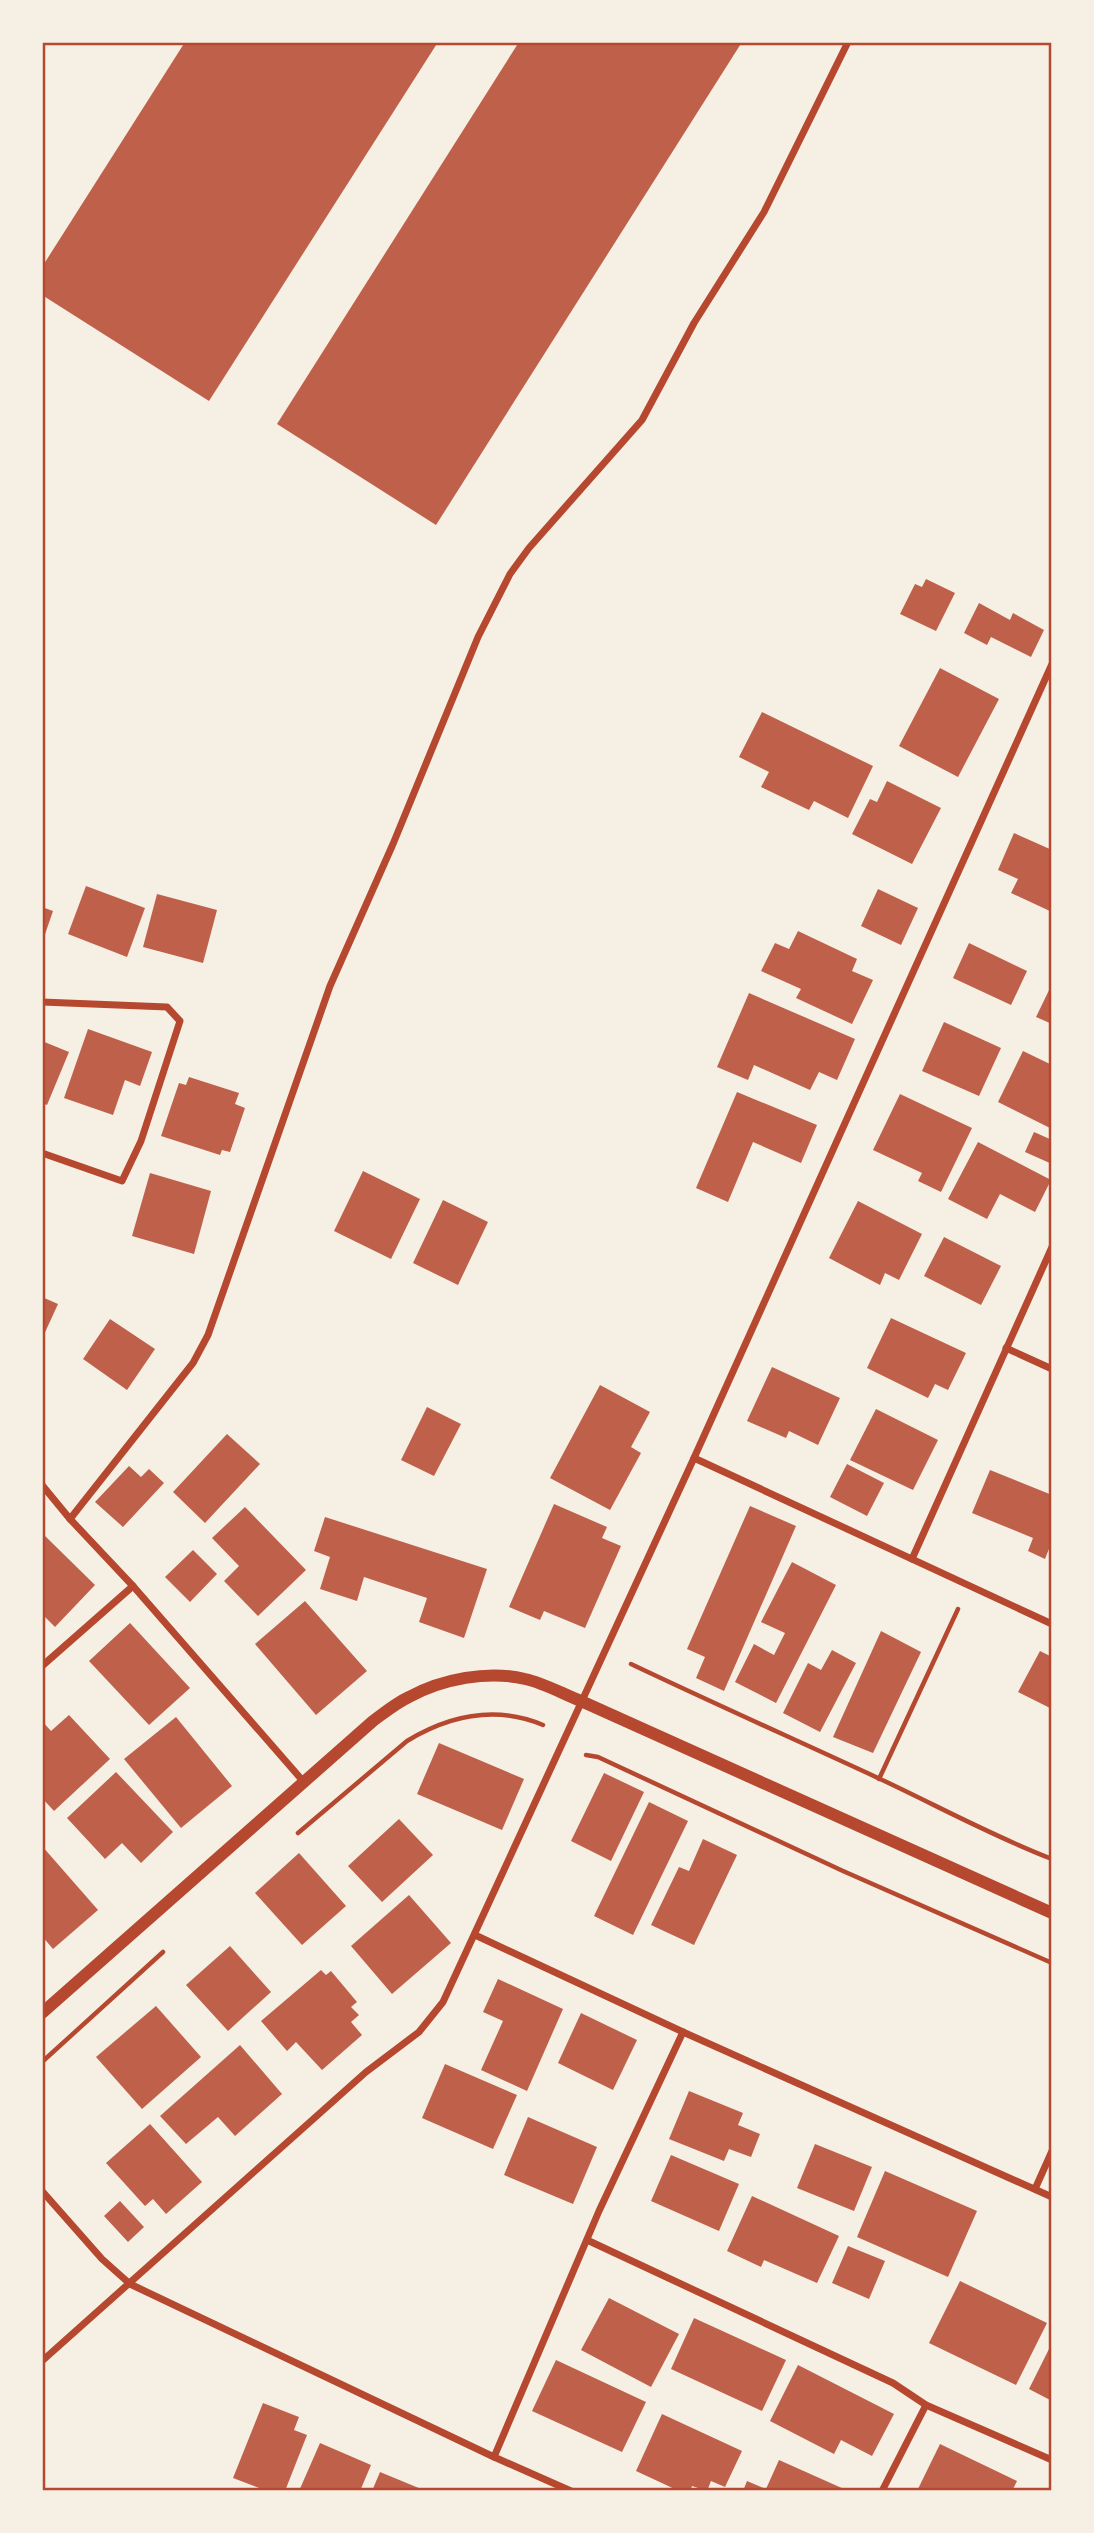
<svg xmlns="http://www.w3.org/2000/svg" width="1094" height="2533" viewBox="0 0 1094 2533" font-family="Signika,sans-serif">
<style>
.building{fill:#bf614a}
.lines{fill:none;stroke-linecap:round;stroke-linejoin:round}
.path{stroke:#b5482f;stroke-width:4.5}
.minor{stroke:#b5482f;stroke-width:7}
.tertiary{stroke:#b5482f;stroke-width:12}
.neatline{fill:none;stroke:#b5482f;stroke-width:2.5}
</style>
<rect width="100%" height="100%" fill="#f6efe4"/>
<g class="building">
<path d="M185,42H438L209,401L42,295V267Z"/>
<path d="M519,42H742L436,525L277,424Z"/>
<path d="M926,579L955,593L936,631L900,614L915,584L922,587Z"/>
<path d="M979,603L1010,620L1013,613L1044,630L1031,657L991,637L987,645L964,633Z"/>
<path d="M940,668L999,699L958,777L899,746Z"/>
<path d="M762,712L873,766L848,818L814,801L809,810L761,787L769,772L739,757Z"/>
<path d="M887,781L941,808L912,864L852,834L870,799L877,802Z"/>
<path d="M1014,833L1052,850V912L1011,893L1018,879L998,870Z"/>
<path d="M86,886L145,908L127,957L68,934Z"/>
<path d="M878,889L918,908L901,945L861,926Z"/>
<path d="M157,894L217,910L203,963L143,947Z"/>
<path d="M42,907L53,911L42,943Z"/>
<path d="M798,931L857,959L852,971L873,980L852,1024L796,998L801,989L761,971L775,943L789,949Z"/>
<path d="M969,943L1027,971L1011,1005L953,978Z"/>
<path d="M1052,984V1024L1036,1017Z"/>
<path d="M749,993L855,1039L837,1080L819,1072L810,1090L754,1065L748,1080L717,1067Z"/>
<path d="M944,1022L1001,1048L979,1096L922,1071Z"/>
<path d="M88,1029L152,1052L140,1086L125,1080L113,1115L64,1098Z"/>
<path d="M42,1041L69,1052L47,1105L42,1103Z"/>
<path d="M1023,1051L1052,1065V1129L998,1102Z"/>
<path d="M189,1077L239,1093L235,1104L245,1108L230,1152L222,1150L220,1155L161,1136L179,1083L186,1085Z"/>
<path d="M737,1092L817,1125L801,1163L753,1142L728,1202L696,1188Z"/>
<path d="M900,1094L972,1128L941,1192L918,1181L922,1173L873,1150Z"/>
<path d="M1034,1132L1052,1140V1164L1025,1152Z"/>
<path d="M978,1142L1051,1180L1035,1212L1000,1194L987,1219L948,1199Z"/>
<path d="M363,1171L420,1199L391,1259L334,1231Z"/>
<path d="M150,1173L211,1191L194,1254L132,1236Z"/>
<path d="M443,1200L488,1222L458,1285L413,1263Z"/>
<path d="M858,1201L922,1234L899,1280L885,1273L880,1285L829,1258Z"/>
<path d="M944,1237L1001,1266L981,1305L924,1276Z"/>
<path d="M42,1297L58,1304L42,1339Z"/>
<path d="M891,1318L966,1353L948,1390L935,1384L928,1398L867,1368Z"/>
<path d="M110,1319L155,1349L127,1390L83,1359Z"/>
<path d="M772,1367L840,1398L818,1445L789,1431L786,1438L747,1421Z"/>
<path d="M600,1385L650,1412L631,1447L641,1453L610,1510L550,1478Z"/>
<path d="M427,1407L461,1424L434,1476L401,1460Z"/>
<path d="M876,1409L938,1440L913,1490L850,1460Z"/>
<path d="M227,1434L260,1464L205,1523L173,1492Z"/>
<path d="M847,1464L884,1483L867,1516L830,1497Z"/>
<path d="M129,1466L141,1477L149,1469L164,1483L123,1527L95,1502Z"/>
<path d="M990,1470L1052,1495V1541L1045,1559L1028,1551L1033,1538L972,1513Z"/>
<path d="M554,1504L607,1527L602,1538L621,1546L585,1628L544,1611L540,1620L509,1607Z"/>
<path d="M750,1506L796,1526L724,1691L696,1678L705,1657L687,1649Z"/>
<path d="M245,1507L306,1570L258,1616L224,1581L239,1566L212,1538Z"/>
<path d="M325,1517L487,1569L464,1638L419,1622L427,1598L364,1577L357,1601L320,1589L330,1557L314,1551Z"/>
<path d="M42,1533L95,1585L55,1627L42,1614Z"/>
<path d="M193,1550L217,1574L190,1602L165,1577Z"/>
<path d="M792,1562L836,1585L776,1703L735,1682L754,1644L774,1655L785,1633L761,1622Z"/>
<path d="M305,1601L367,1671L316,1715L255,1644Z"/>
<path d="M130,1623L190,1688L149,1725L89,1661Z"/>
<path d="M881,1631L921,1652L873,1753L833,1737Z"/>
<path d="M832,1650L856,1663L820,1732L783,1713L808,1663L821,1670Z"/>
<path d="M1040,1651L1052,1657V1709L1018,1692Z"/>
<path d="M69,1715L110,1759L54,1811L42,1798V1721L51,1731Z"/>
<path d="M176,1717L232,1786L181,1828L124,1759Z"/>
<path d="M439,1743L524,1779L502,1830L417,1794Z"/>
<path d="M116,1772L173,1832L141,1863L122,1843L105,1859L67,1818Z"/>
<path d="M604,1773L644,1792L611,1861L571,1841Z"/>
<path d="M649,1802L688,1821L633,1935L594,1916Z"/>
<path d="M399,1819L433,1855L382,1902L348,1866Z"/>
<path d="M703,1839L737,1855L694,1945L651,1925L679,1867L689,1871Z"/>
<path d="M42,1846L98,1910L53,1949L42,1936Z"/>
<path d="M299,1853L346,1906L302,1945L255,1893Z"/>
<path d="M409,1895L451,1943L392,1994L351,1946Z"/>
<path d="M230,1946L271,1992L228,2031L186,1985Z"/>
<path d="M321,1970L326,1975L331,1971L357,2002L351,2007L359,2015L351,2022L362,2035L322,2070L296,2042L287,2051L261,2021Z"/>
<path d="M498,1979L563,2009L527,2091L481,2070L503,2021L483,2012Z"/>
<path d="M156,2006L201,2057L142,2109L96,2057Z"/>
<path d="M581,2013L637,2040L613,2090L558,2063Z"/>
<path d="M240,2045L282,2094L235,2136L218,2117L186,2144L160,2116Z"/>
<path d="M445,2064L517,2095L493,2149L422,2118Z"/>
<path d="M689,2091L743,2113L738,2125L760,2134L751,2157L729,2149L724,2161L669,2139Z"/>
<path d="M528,2117L597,2147L573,2204L504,2175Z"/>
<path d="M150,2124L202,2182L166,2214L153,2199L145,2206L106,2163Z"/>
<path d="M815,2144L872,2167L854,2211L797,2188Z"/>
<path d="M671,2155L739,2184L719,2231L651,2201Z"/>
<path d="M885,2171L977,2211L948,2277L857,2237Z"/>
<path d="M752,2196L839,2236L817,2283L764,2260L761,2267L727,2251Z"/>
<path d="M120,2201L144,2227L128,2242L104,2216Z"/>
<path d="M848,2246L885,2261L869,2299L832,2283Z"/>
<path d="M960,2281L1047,2323L1016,2385L929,2343Z"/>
<path d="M609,2298L679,2334L651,2387L581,2350Z"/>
<path d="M694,2318L786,2360L762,2411L671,2369Z"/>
<path d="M1052,2343V2401L1029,2389Z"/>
<path d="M556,2360L646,2402L622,2452L532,2411Z"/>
<path d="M798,2365L894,2414L872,2456L841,2440L834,2454L770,2421Z"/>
<path d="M263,2403L299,2417L294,2430L307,2435L285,2491H267L233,2478Z"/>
<path d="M662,2414L742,2451L725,2487L711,2481L707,2491L692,2486L690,2491H679L636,2471Z"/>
<path d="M320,2443L371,2465L360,2491H299Z"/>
<path d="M940,2444L1017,2481L1012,2491H917Z"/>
<path d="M779,2460L844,2489L843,2491H743L747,2481L766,2489Z"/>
<path d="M380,2472L426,2491H372Z"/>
</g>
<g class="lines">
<g class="path">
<path d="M631,1664C713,1703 796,1740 878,1778C936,1805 992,1836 1052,1859"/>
<path d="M586,1755L598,1757L843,1871L1052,1963"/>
<path d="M879,1779L958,1609"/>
<path d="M298,1833L407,1741C450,1715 495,1705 543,1725"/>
<path d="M42,2062L163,1952"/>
</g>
<g class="minor">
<path d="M42,1002L167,1007L180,1021L141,1141L122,1181L42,1153"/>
<path d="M1006,1348L1052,1369"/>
<path d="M694,1458L1052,1624"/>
<path d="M42,1485L70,1519L133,1586"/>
<path d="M70,1519L193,1363L208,1335L330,986L393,844L478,637L510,574L529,548L642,420L694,323L764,212L848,42"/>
<path d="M912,1559L1052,1247"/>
<path d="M42,1666L133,1586L303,1781"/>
<path d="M475,1935L683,2032L1052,2197"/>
<path d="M1035,2189L1052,2151"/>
<path d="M42,2191L102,2259L130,2284L494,2457"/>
<path d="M587,2240L893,2383L926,2405L1052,2460"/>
<path d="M42,2361L366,2072L419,2032L443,2002L694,1458L1052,664"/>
<path d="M571,2491L494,2457L599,2211L683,2032"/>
<path d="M882,2491L926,2405"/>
</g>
<path class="tertiary" d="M42,2013L373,1721C384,1713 396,1703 409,1697C442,1679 488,1670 525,1679C544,1683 563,1694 581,1701L1052,1913"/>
</g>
<rect width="1094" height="2533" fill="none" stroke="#f6efe4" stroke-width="88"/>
<rect x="44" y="44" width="1006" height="2445" class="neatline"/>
</svg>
